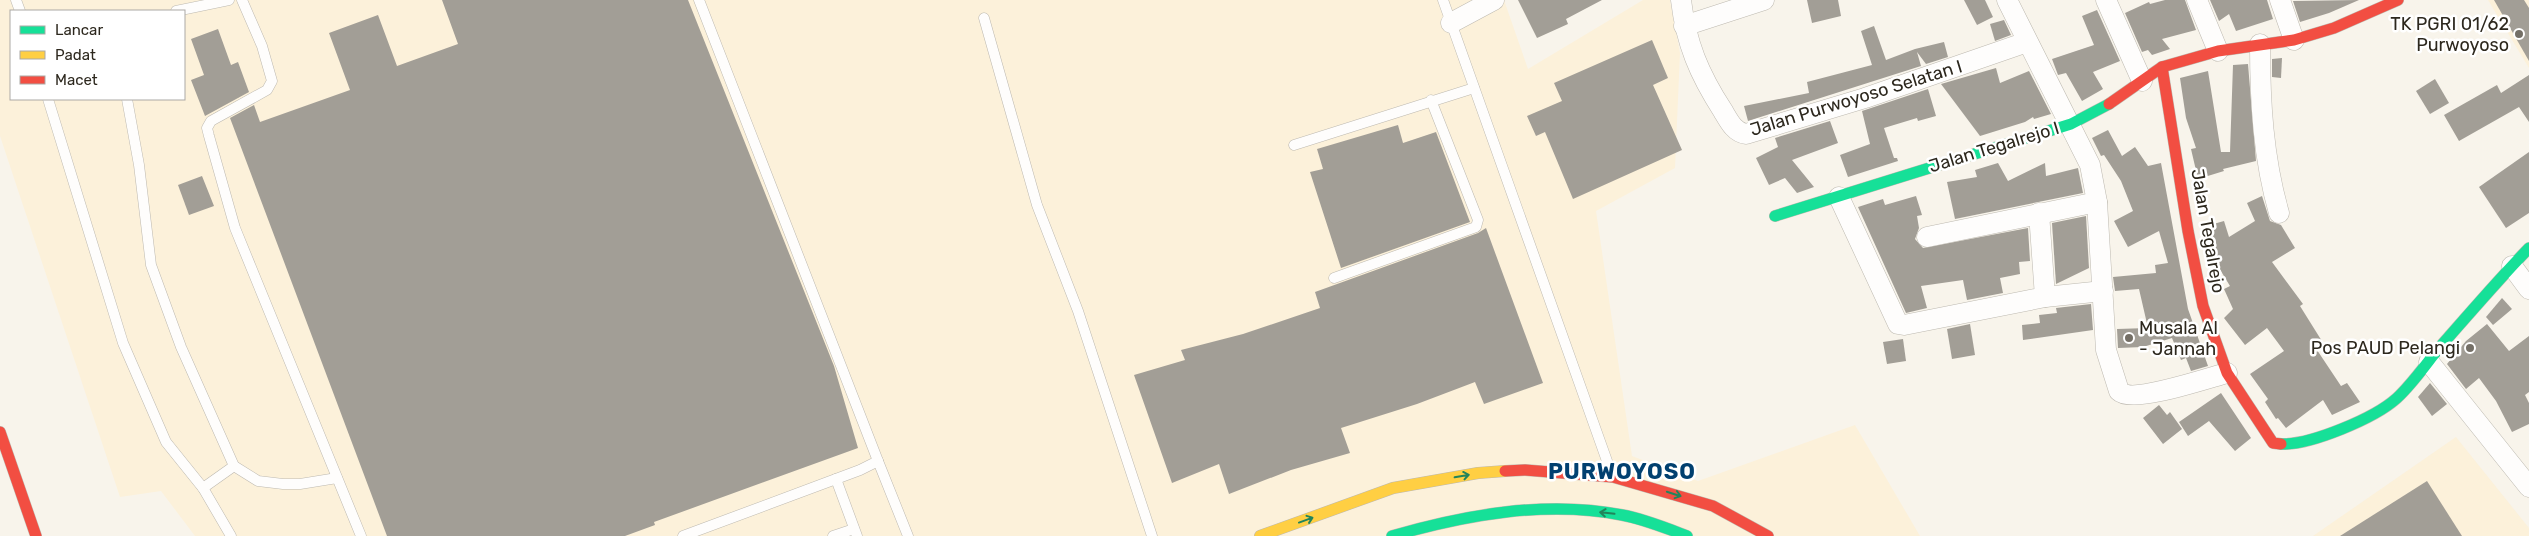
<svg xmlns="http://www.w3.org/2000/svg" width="2529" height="536" viewBox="0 0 2529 536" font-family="Rubik,sans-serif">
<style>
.built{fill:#fcf1da;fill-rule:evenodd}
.building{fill:#a29e96}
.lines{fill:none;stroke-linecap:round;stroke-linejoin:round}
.lane-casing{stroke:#bdb9b0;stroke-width:11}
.street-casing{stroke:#bdb9b0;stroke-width:21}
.fast-casing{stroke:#bdb9b0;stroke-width:12}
.slow-casing{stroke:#bdb9b0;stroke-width:12}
.jam-casing{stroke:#bdb9b0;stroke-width:12}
.lane{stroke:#fefdfc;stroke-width:10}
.street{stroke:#fefdfc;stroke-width:20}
.fast{stroke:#16e098;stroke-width:11}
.slow{stroke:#ffcf43;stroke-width:11}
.jam{stroke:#f24e42;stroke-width:11}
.oneway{stroke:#22845b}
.poi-dot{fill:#746f66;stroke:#fff;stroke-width:2}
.labels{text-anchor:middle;stroke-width:5;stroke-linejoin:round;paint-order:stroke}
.poi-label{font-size:18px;fill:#2d281e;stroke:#fff;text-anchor:end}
.street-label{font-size:18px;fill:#2d281e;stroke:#fff}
.district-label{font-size:22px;font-weight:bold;letter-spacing:1px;fill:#014070;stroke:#fff}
</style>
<rect width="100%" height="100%" fill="#f8f4eb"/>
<g class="built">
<path d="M0,0H1504L1528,69L1643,0H1670L1680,53L1675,168L1596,211L1632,456L1698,481L1855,425L1920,536H195L161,491L120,497L0,136ZM11,11H184V99H11Z"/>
<path d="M2488,0H2529V68Z"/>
<path d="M2456,437L2529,528V536H2313Z"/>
</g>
<g class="building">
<path d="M442,0H688L834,366L858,448L654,522L655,525L625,536H387L230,118L254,105L260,122L350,90L329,33L378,15L397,66L458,44Z"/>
<path d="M1518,0H1602L1566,19L1568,24L1537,38Z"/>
<path d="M1807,0H1838L1841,16L1812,23Z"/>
<path d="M1964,0H1985L1993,17L1977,25Z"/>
<path d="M2165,0H2185L2196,30L2162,39L2170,49L2152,55L2148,50L2142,52L2125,13L2149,2L2150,4Z"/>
<path d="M2210,0H2267L2273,19L2236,31L2229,14L2219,21Z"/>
<path d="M2359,0L2329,13L2300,22L2293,1Z"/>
<path d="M2494,0H2524L2529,8V61Z"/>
<path d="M2097,10L2120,61L2093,72L2103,89L2082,101L2066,73L2058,75L2052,59L2094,45L2082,16Z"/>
<path d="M2004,20L2011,35L1995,41L1990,24Z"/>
<path d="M1874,26L1886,60L1915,49L1944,42L1948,57L1926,64L1917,52L1921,66L1748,121L1744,106L1809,93L1807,82L1872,65L1861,31Z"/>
<path d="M218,29L231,65L238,62L249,92L205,116L191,80L204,75L191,39Z"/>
<path d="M1652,40L1668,78L1653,85L1682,150L1573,199L1545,132L1536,136L1527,116L1562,101L1554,83Z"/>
<path d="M2282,58L2281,78L2272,77V59Z"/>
<path d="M2248,64L2256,161L2223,169L2224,171L2198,179L2191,149L2196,148L2186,118L2180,78L2208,71L2221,152H2230L2233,65Z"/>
<path d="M1996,68L2000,83L2029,71L2051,114L2034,119L2033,117L2025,122L1980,136L1941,84Z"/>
<path d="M2529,75V122L2519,107L2459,141L2444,115L2497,85L2501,93Z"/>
<path d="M2435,79L2449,103L2430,114L2416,91Z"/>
<path d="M1928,89L1936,116L1918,121L1917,118L1884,128L1894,158H1897L1898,161L1848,177L1840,155L1870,144L1862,111Z"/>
<path d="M1830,121L1838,143L1792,160L1814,187L1797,193L1785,178L1769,185L1756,158L1778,147L1775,138Z"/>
<path d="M1398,125L1403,143L1436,132L1470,222L1341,268L1310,172L1323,169L1317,149Z"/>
<path d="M2108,130L2122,156L2135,147L2148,166L2161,163L2188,309L2208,366L2191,371L2186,358L2181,360L2172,338L2143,347L2118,348L2117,329L2148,328L2139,289L2115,291L2113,277L2156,273L2155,265L2168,263L2159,231L2128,247L2114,221L2133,211L2121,181L2104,155L2101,156L2092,138Z"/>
<path d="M2529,152V213L2506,228L2479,187Z"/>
<path d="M1998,163L2008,181L2045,163L2046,176L2078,168L2083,193L1955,219L1947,182L1977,177L1975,170Z"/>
<path d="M202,176L214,206L189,215L178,185Z"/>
<path d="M1916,196L1922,215L1917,216L1919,228L1915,239L1923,248L2028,228L2030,261L2019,262L2020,274L2000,278L2003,293L1967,300L1963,280L1921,286L1927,308L1906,313L1858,207L1883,199L1885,205Z"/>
<path d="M2262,196L2270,221L2281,225L2295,248L2272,262L2303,304L2300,306L2325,346L2317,350L2341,386L2347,383L2360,402L2332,415L2323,400L2286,428L2278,418L2276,419L2265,402L2268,399L2250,374L2284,351L2267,328L2245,345L2224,318L2233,309L2224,289L2230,286L2207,248L2203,227L2224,221L2229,237L2255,221L2247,203Z"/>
<path d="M2086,216L2089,268L2056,284L2052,223Z"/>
<path d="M1486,228L1543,383L1484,404L1475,382L1417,404L1341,428L1350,453L1291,470L1229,494L1219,464L1172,483L1134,375L1185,360L1181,350L1243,334L1320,308L1315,292L1478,233Z"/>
<path d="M2502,298L2512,309L2493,325L2486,317Z"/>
<path d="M2091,304L2093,330L2023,340L2022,325L2040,323L2039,315L2057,313L2056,308Z"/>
<path d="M1970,324L1975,355L1952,359L1947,329Z"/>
<path d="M2487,324L2509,351L2529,336V392L2525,395L2529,403V424L2512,432L2496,401L2479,378L2466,389L2447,364L2466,341Z"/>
<path d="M1903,339L1906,361L1887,364L1883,342Z"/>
<path d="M2430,383L2447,404L2432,416L2418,397Z"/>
<path d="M2221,393L2251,438L2235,451L2209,421L2188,436L2179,422Z"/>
<path d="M2159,405L2167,415L2170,412L2182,429L2163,444L2143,418Z"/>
<path d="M2427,481L2462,536H2340Z"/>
</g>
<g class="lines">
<defs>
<g id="lane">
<path d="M16,0L20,11"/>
<path d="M242,0L262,46L272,81L267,90L211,121L207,128L209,136L235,228L361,536"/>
<path d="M699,0L878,461"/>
<path d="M1443,0L1612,475"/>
<path d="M176,11L229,0"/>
<path d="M984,18L1037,205L1078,311L1152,536"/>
<path d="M48,99L123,343L166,442L203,488L231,536"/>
<path d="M127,99L139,165L151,265L181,347L234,466L258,481L283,484H300L337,478"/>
<path d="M1294,145L1474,88"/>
<path d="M1334,278L1476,227L1478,220L1431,100"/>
<path d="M836,479L857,536"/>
<path d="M203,488L234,466"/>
<path d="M683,536L860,470L878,461L908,536"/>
<path d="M833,536L854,529"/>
</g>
<g id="street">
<path d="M1681,0C1686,43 1699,74 1723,111C1729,121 1734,132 1746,134L1865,98L2027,42"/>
<path d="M2007,0L2090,165L2097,202L2106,350L2119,391C2132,404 2208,378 2227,373"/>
<path d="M2106,0L2142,81"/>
<path d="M2197,0L2218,51"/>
<path d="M2280,0L2294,40"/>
<path d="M1451,23L1494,0"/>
<path d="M1684,26L1764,0"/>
<path d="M2260,44C2260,102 2263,157 2279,213"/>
<path d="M1839,197L1898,324L1904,325L2045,297L2103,291"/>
<path d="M2039,213L2045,297"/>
<path d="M1927,237L2097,202"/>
<path d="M2512,266L2529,289"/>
<path d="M2429,362L2529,487"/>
</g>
<g id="fast">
<path d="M1775,216L2071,124L2109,104"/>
<path d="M2281,444C2311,445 2375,418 2397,398C2413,383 2426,364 2439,348C2469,314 2498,280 2529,248"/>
<path d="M1392,536C1465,515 1546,500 1622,515C1644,519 1666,528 1687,536"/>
</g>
<path id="slow" d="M1260,536L1393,488L1478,473L1505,471"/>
<g id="jam">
<path d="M2162,67L2188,231L2203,306L2227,373L2273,443L2281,444"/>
<path d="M2109,104L2162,67L2218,51L2294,40L2334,28L2398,0"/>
<path d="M0,432L36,536"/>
<path d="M1505,471L1525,470L1613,477L1713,506L1768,536"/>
</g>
</defs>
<use href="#lane" class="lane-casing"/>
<use href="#street" class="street-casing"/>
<use href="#fast" class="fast-casing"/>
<use href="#slow" class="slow-casing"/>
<use href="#jam" class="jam-casing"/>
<use href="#lane" class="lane"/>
<use href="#street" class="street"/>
<use href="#fast" class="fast"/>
<use href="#slow" class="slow"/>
<use href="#jam" class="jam"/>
</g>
<defs><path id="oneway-shaft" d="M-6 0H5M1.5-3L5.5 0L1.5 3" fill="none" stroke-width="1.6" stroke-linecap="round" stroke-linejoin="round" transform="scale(1.25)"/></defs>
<g class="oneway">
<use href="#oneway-shaft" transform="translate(1462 476) rotate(-10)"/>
<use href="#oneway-shaft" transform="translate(1674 494) rotate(18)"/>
<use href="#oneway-shaft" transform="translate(1607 513) rotate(-174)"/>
<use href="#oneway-shaft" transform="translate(1306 520) rotate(-20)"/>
</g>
<g class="poi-dot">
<circle cx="2519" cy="34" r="5"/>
<circle cx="2129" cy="338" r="5"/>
<circle cx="2470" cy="348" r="5"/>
</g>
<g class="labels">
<g class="poi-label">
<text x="2509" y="30">TK PGRI 01/62<tspan x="2509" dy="21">Purwoyoso</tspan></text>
<text x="2139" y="334" text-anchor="start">Musala Al<tspan x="2139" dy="21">- Jannah</tspan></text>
<text x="2460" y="354">Pos PAUD Pelangi</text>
</g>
<g class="street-label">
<text transform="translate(1856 98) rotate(-17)" y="6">Jalan Purwoyoso Selatan I</text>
<text transform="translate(1994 147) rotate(-17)" y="6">Jalan Tegalrejo I</text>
<text transform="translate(2208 231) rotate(80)" y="6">Jalan Tegalrejo</text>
</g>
<g class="district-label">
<text x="1622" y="479">PURWOYOSO</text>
</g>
</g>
<rect x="10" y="10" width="175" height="90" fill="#ffffff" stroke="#aba9a5"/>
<rect x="20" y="26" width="25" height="8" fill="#16e098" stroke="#aba9a5"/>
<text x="55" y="35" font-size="15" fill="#2d281e">Lancar</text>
<rect x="20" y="51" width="25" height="8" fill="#ffcf43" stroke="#aba9a5"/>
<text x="55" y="60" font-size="15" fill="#2d281e">Padat</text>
<rect x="20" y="76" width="25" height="8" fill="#f24e42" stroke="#aba9a5"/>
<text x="55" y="85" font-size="15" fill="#2d281e">Macet</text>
</svg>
